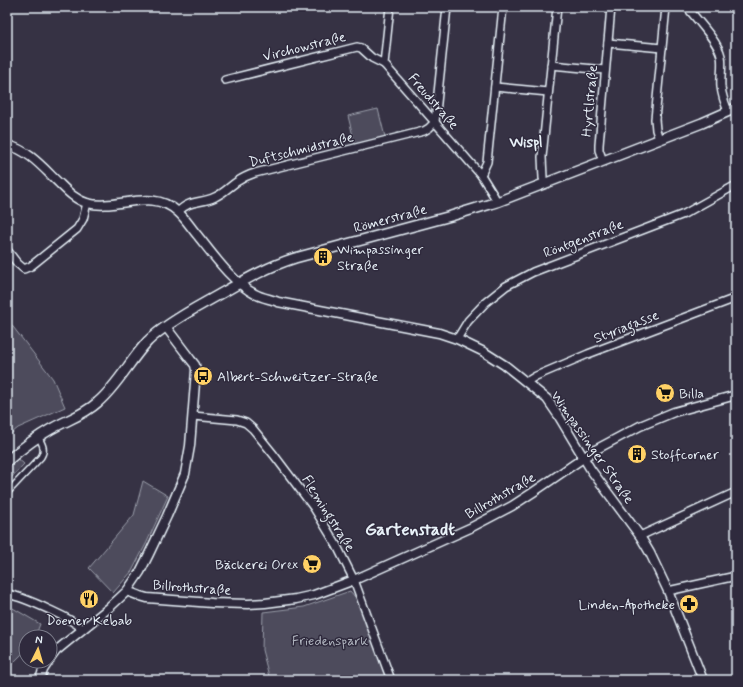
<svg xmlns="http://www.w3.org/2000/svg" width="743" height="687" viewBox="0 0 743 687" font-family="Mynerve,sans-serif">
<style>
.green{fill:#4d4b5c;stroke:#9a9eaa}
.lines{fill:none;stroke-linecap:round;stroke-linejoin:round}
.pedestrian-casing{stroke:#e8f1f8;stroke-width:8}
.minor-casing{stroke:#e8f1f8;stroke-width:10}
.tertiary-casing{stroke:#e8f1f8;stroke-width:11}
.secondary-casing{stroke:#e8f1f8;stroke-width:12}
.pedestrian{stroke:#2f2a3d;stroke-width:5}
.minor{stroke:#2f2a3d;stroke-width:7}
.tertiary{stroke:#2f2a3d;stroke-width:8}
.secondary{stroke:#2f2a3d;stroke-width:9}
.labels{text-anchor:middle;stroke-width:3;stroke-linejoin:round;paint-order:stroke}
.street-label{font-size:14px;fill:#e8f1f8;stroke:#2f2a3d}
.poi-label{font-size:14px;fill:#e8f1f8;stroke:#2f2a3d;text-anchor:start}
.park-label{font-size:14px;fill:#b2b7c1;stroke:#2f2a3d}
.neighbourhood-label{font-size:15px;font-weight:bold;fill:#e8f1f8;stroke:#2f2a3d}
.district-label{font-size:18px;font-weight:bold;fill:#e8f1f8;stroke:#2f2a3d}
</style>
<rect width="100%" height="100%" fill="#363244"/>
<filter id="ink" filterUnits="userSpaceOnUse"><feTurbulence type="fractalNoise" baseFrequency=".025" numOctaves="2"/><feDisplacementMap in="SourceGraphic" scale="8" xChannelSelector="R" yChannelSelector="G"/><feConvolveMatrix kernelMatrix="1 2 1 2 8 2 1 2 1" color-interpolation-filters="sRGB"/></filter>
<g filter="url(#ink)">
<g class="green">
<path d="M378,109L385,137L355,144L348,116Z"/>
<path d="M7,319L53,379L65,407L18,428L7,437Z"/>
<path d="M7,449L24,464L7,482Z"/>
<path d="M143,481L168,496L147,542L132,571L113,593L89,568L134,515Z"/>
<path d="M350,591L356,598L374,644L387,680H270L262,650L263,612L304,607Z"/>
<path d="M7,606L11,607L40,624L35,637H26V650L7,669Z"/>
</g>
<g class="lines">
<defs>
<path id="pedestrian" d="M7,493L41,457C46,449 42,444 38,436"/>
<g id="minor">
<path d="M390,7L384,64L481,175L494,196L497,202"/>
<path d="M687,7C696,19 718,41 721,56C723,66 720,77 721,87C722,95 725,104 728,111"/>
<path d="M608,43L662,48"/>
<path d="M551,65L605,70"/>
<path d="M225,80L357,47L361,48L372,58L384,64"/>
<path d="M495,87L548,92"/>
<path d="M659,139L656,130L655,119L666,7"/>
<path d="M603,161L599,150V145L611,7"/>
<path d="M481,175L487,162L503,7"/>
<path d="M545,184L543,178L542,157L557,7"/>
<path d="M178,212C190,199 201,204 215,197C224,193 230,186 238,181C244,177 249,175 255,173L424,131L429,128L435,122L447,7"/>
<path d="M7,250L17,263L24,269L31,266L77,229L83,219L87,203"/>
<path d="M457,339L468,321L486,302L506,286L533,272L684,214L736,185"/>
<path d="M526,382L536,376L588,354L736,298"/>
<path d="M193,416L237,420L246,423L253,429L274,455L314,508L337,546L354,580L391,680"/>
<path d="M640,536L736,492"/>
<path d="M668,591L736,576"/>
<path d="M7,594C23,597 37,604 52,611C63,616 74,621 83,629"/>
</g>
<g id="tertiary">
<path d="M7,145C29,150 44,169 60,184C68,192 76,200 87,203C117,211 151,187 178,212C186,219 191,228 198,236C214,256 232,282 255,294C262,298 271,299 278,302L439,333L457,339L484,352L506,366L547,399L558,415L591,470L640,536L650,553L668,591L703,680"/>
<path d="M127,591L140,596L147,598L212,603L248,604L265,603L296,599L314,595L354,580L470,528L512,506L532,493L595,450L640,426L674,412L736,395"/>
<path d="M50,659L56,651L62,646L110,607L127,591L140,572L149,554L167,516L185,474L190,446L196,370L195,365L191,360L166,327"/>
<path d="M40,680L43,670L49,661"/>
</g>
<path id="secondary" d="M7,461C21,449 35,438 51,429C67,420 84,415 98,402C118,385 130,360 148,341C162,327 188,312 206,302C235,286 263,268 295,258L451,216L497,202L702,123L736,108"/>
</defs>
<use href="#pedestrian" class="pedestrian-casing"/>
<use href="#minor" class="minor-casing"/>
<use href="#tertiary" class="tertiary-casing"/>
<use href="#secondary" class="secondary-casing"/>
<use href="#pedestrian" class="pedestrian"/>
<use href="#minor" class="minor"/>
<use href="#tertiary" class="tertiary"/>
<use href="#secondary" class="secondary"/>
</g>
</g>
<defs>
<symbol id="building-disc" viewBox="-11 -11 22 22"><circle r="9.5" fill="#ffd166" stroke="#2f2a3d"/><path d="M-4-6H4V6H1V3H-1V6H-4ZM-2.5-4.3h1.7v1.8h-1.7ZM.8-4.3h1.7v1.8H.8ZM-2.5-1h1.7V.8h-1.7ZM.8-1h1.7V.8H.8Z" fill="#111"/></symbol>
<symbol id="bus-disc" viewBox="-11 -11 22 22"><circle r="9.5" fill="#ffd166" stroke="#2f2a3d"/><path d="M-5-6H5V4H4V6H2V4H-2V6H-4V4H-5ZM-3.5-4V0h7V-4ZM-3.5 1.2v1.5H-2V1.2ZM2 1.2v1.5H3.5V1.2Z" fill="#111"/></symbol>
<symbol id="supermarket-disc" viewBox="-11 -11 22 22"><circle r="9.5" fill="#ffd166" stroke="#2f2a3d"/><path d="M-6-5.5h2.5l.6 2H6L4.5 2H-2.5L-4.4-4H-6ZM-1.5 3.2a1.3 1.3 0 1 0 .1 0ZM3 3.2a1.3 1.3 0 1 0 .1 0Z" fill="#111"/></symbol>
<symbol id="restaurant-disc" viewBox="-11 -11 22 22"><circle r="9.5" fill="#ffd166" stroke="#2f2a3d"/><path d="M-5-6h1v4h1v-4h1v4h1v-4h1v5L-1.5 .5V6h-2V.5L-5-1ZM5-6V6H3V1.5H1.5Q1.5-4 5-6Z" fill="#111"/></symbol>
<symbol id="pharmacy-disc" viewBox="-11 -11 22 22"><circle r="9.5" fill="#ffd166" stroke="#2f2a3d"/><path d="M-2-6h4v4h4v4h-4v4h-4v-4h-4v-4h4Z" fill="#111"/></symbol>
</defs>
<g fill-rule="evenodd">
<use href="#building-disc" x="312" y="246" width="22" height="22"/>
<use href="#bus-disc" x="192" y="365" width="22" height="22"/>
<use href="#supermarket-disc" x="654" y="382" width="22" height="22"/>
<use href="#building-disc" x="626" y="443" width="22" height="22"/>
<use href="#supermarket-disc" x="301" y="553" width="22" height="22"/>
<use href="#restaurant-disc" x="78" y="588" width="22" height="22"/>
<use href="#pharmacy-disc" x="678" y="593" width="22" height="22"/>
</g>
<g class="labels">
<g class="street-label">
<text transform="translate(304 46) rotate(-14)" y="5">Virchowstraße</text>
<text transform="translate(434 101) rotate(49)" y="5">Freudstraße</text>
<text transform="translate(589 101) rotate(-85)" y="5">Hyrtlstraße</text>
<text transform="translate(301 149) rotate(-14)" y="5">Duftschmidstraße</text>
<text transform="translate(390 218) rotate(-15)" y="5">Römerstraße</text>
<text transform="translate(583 238) rotate(-21)" y="5">Röntgenstraße</text>
<text transform="translate(626 326) rotate(-21)" y="5">Styriagasse</text>
<text transform="translate(593 447) rotate(55)" y="5">Wimpassinger Straße</text>
<text transform="translate(500 495) rotate(-30)" y="5">Billrothstraße</text>
<text transform="translate(329 513) rotate(58)" y="5">Flemingstraße</text>
<text transform="translate(192 587) rotate(4)" y="5">Billrothstraße</text>
</g>
<g class="poi-label">
<text x="337" y="254">Wimpassinger<tspan x="337" dy="16">Straße</tspan></text>
<text x="217" y="381">Albert-Schweitzer-Straße</text>
<text x="679" y="398">Billa</text>
<text x="651" y="459">Stoffcorner</text>
<text x="298" y="569" text-anchor="end">Bäckerei Orex</text>
<text x="675" y="609" text-anchor="end">Linden-Apotheke</text>
<text x="89" y="625" text-anchor="middle">Doener Kebab</text>
</g>
<g class="park-label">
<text x="330" y="645">Friedenspark</text>
</g>
<g class="neighbourhood-label">
<text x="526" y="147">Wispl</text>
</g>
<g class="district-label">
<text x="410" y="535">Gartenstadt</text>
</g>
</g>
<rect width="743" height="687" fill="none" stroke="#2f2a3d" stroke-width="24"/>
<rect x="12" y="12" width="719" height="663" fill="none" stroke="#e8f1f8" stroke-width="1.5" filter="url(#ink)"/>
<g transform="translate(38 649) rotate(5)"><circle r="19" fill="#2f2a3d" stroke="#797a88"/>
<path d="M0-3L7 15L0 10L-7 15Z" fill="#ffd166"/>
<text y="-6" font-size="11" font-weight="bold" text-anchor="middle" fill="#e8f1f8">N</text>
</g>
</svg>
